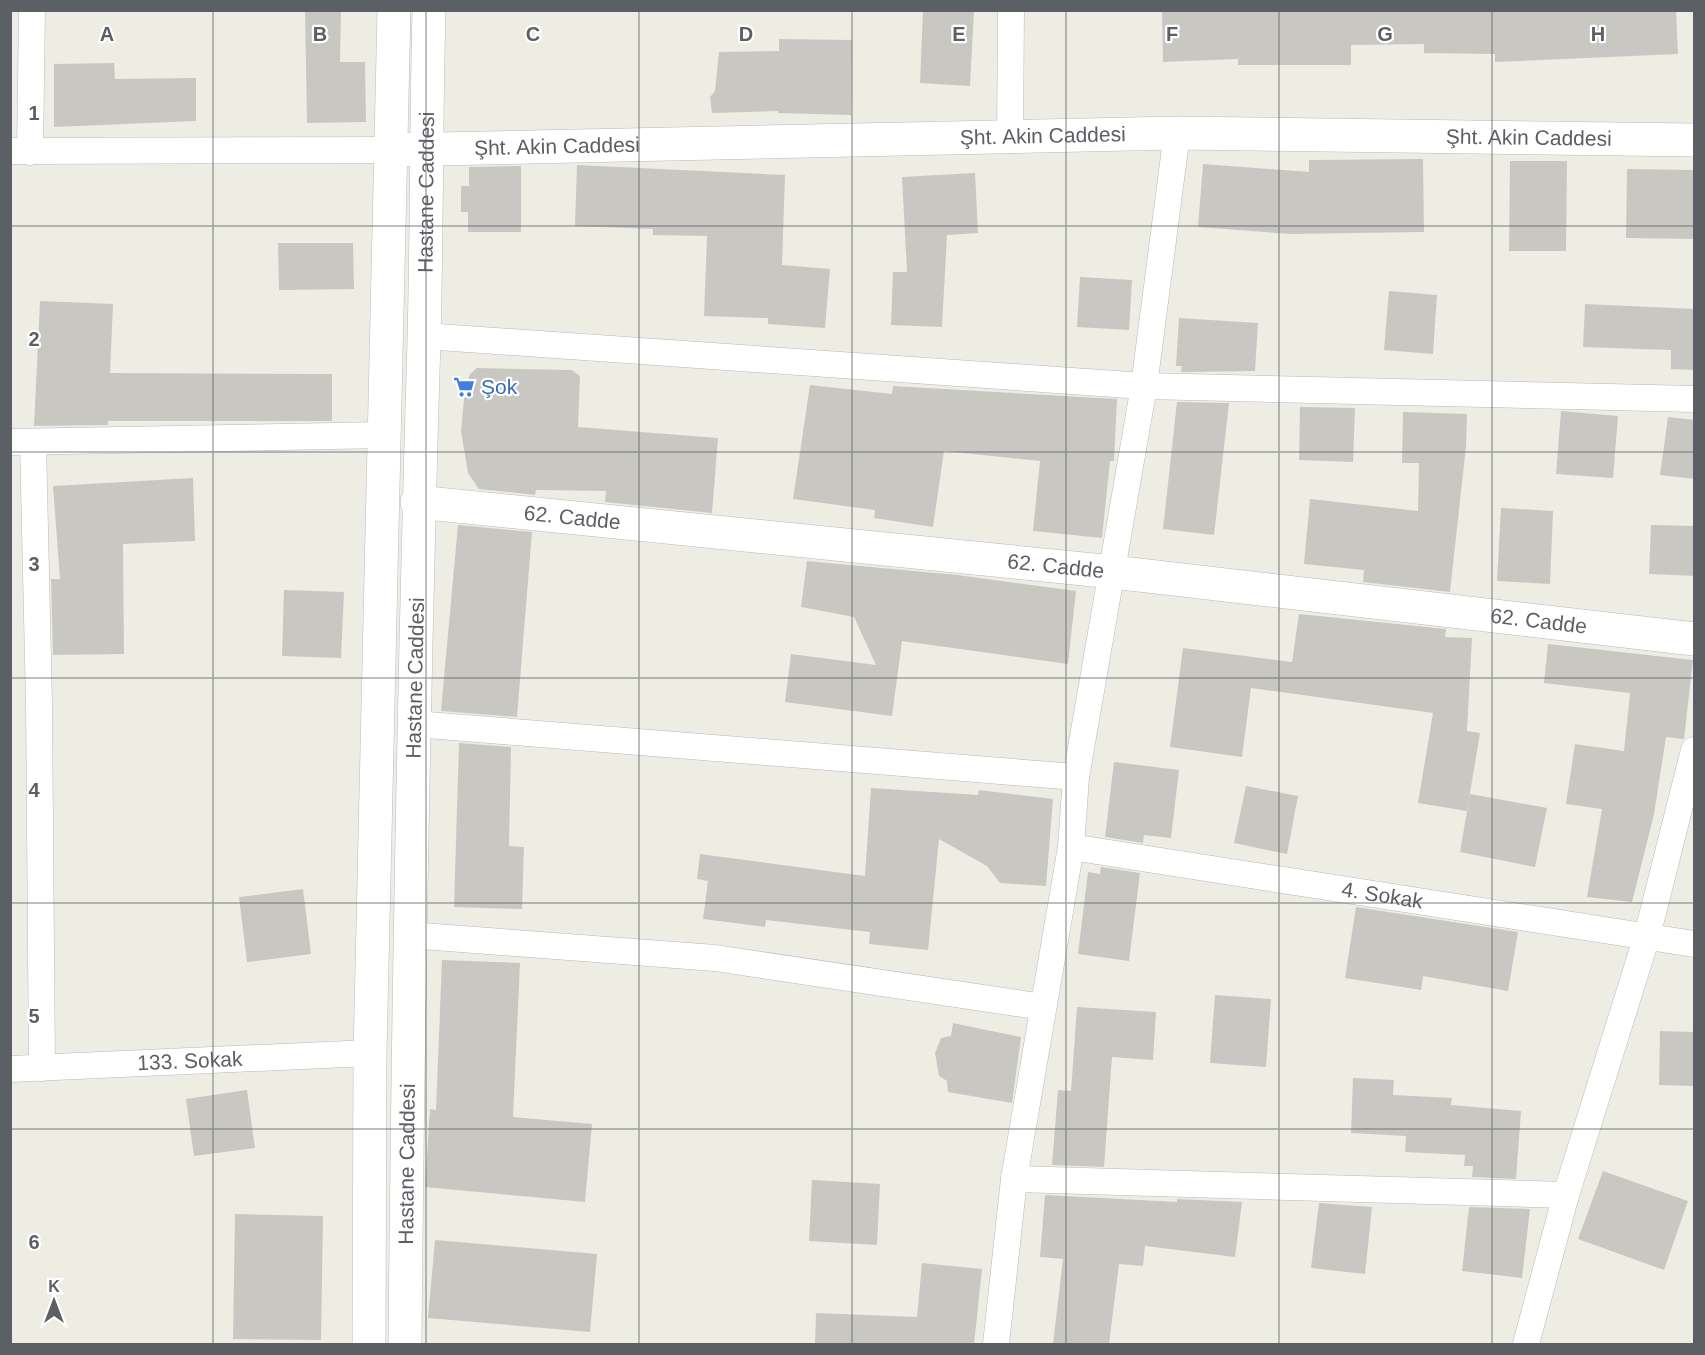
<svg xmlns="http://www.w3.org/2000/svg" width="1705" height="1355" viewBox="0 0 1705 1355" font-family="Arial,sans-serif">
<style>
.building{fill:#c9c7c2}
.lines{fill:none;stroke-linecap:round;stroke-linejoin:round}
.minor-casing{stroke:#b7b9bd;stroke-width:27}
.tertiary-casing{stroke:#b7b9bd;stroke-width:34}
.secondary-casing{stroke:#b8babf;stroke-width:34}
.minor{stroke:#fff;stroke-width:26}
.tertiary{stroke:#fff;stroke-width:33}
.secondary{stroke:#fff;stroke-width:33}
.grid{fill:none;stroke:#5c5f64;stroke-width:1.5;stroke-opacity:0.55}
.labels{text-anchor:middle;stroke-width:4.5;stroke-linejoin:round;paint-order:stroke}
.street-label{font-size:21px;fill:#5c5f64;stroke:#fff}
.shop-label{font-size:21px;fill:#366cbe;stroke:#fff;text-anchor:start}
.grid-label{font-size:20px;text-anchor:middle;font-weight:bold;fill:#5c5f64;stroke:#fff;stroke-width:4.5;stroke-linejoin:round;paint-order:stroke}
</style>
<rect width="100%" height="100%" fill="#eeede4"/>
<g class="building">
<path d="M305,10H341L340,62H365L366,122L307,123Z"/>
<path d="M923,10H974L970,86L920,83Z"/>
<path d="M1162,10H1676L1678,54L1495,62V54L1424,53V44L1351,45V65H1238V59L1163,62Z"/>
<path d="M779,39L852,40L851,115L778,113V111L712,113L710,97L715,91L719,52L779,51Z"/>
<path d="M114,63L115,79L196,78V121L54,127V64Z"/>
<path d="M1423,159L1424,232L1291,234L1198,227L1203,164L1309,172V160Z"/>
<path d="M1510,161H1567L1566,251H1509Z"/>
<path d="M577,165L785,175L782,265L830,269L825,328L768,324V318L704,316L707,236L653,235V229L575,226Z"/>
<path d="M521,166V232H468V212H461V186H469V167Z"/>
<path d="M1627,169L1695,170V239L1626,238Z"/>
<path d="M975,173L978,233L947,235L942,327L891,325L893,272H907L902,177Z"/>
<path d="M278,243H353L354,289L279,290Z"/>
<path d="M1080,277L1132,280L1129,330L1077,327Z"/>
<path d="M1389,291L1437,295L1433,354L1384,350Z"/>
<path d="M40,301L113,304L110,373L332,374V421H108V425L34,426Z"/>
<path d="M1585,304L1695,309V370L1671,369V350L1583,347Z"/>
<path d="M1179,318L1258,323L1255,371L1181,372L1182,366H1176Z"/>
<path d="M477,368L572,370L580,376L578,427L718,438L712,513L605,502L606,491L536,490L535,495L479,489L468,473L461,431L465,389L470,374Z"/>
<path d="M810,385L892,394L893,386L1117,399L1114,461H1110L1102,538L1033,531L1040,461L944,451L933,527L874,518L875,510L793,499Z"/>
<path d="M1177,402L1229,403L1214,535L1163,529Z"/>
<path d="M1300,407L1355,408L1353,462L1299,460Z"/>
<path d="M1561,411L1618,416L1613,478L1556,474Z"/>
<path d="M1403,412L1467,414L1466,446L1450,592L1363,582L1364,570L1304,564L1310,499L1418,511L1419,463H1402Z"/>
<path d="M1668,417L1695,420V479L1660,475Z"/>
<path d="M193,478L195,541L123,544L124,654L53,655L51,579H60L53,486Z"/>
<path d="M1501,508L1553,511L1550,584L1497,581Z"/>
<path d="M458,525L532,532L517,717L441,711Z"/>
<path d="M1651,525L1695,526V576L1649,574Z"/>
<path d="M807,561L957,575L1076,591L1068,664L902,641L892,716L785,702L791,654L876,665L854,617L801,607Z"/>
<path d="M284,590L344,592L341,658L282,656Z"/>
<path d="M1299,614L1446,629L1445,637L1472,638L1467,731L1480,733L1467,811L1418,803L1433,713L1251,688L1242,757L1170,747L1183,648L1292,662Z"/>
<path d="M1548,644L1693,660L1684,739L1666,737L1654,814L1632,902L1587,897L1602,809L1566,804L1575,744L1624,751L1630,693L1544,683Z"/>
<path d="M459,743L511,747L509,846L524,847L522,909L454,907Z"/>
<path d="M1114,762L1179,770L1171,838L1144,835L1143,843L1105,837Z"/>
<path d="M1246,786L1298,796L1287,854L1234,843Z"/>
<path d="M871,788L978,795L979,790L1053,799L1046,886L1000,883L987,866L939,839L928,950L869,944L870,932L766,920L765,927L703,919L708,881L697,879L700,854L865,876Z"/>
<path d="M1470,794L1547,808L1535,867L1460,852Z"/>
<path d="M1101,867L1140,873L1129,961L1078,954L1088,872L1100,874Z"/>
<path d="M303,889L311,954L247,962L239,897Z"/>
<path d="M1356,907L1518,932L1508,991L1423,976L1421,990L1345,978Z"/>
<path d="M442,960L520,963L513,1117L592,1124L585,1202L425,1187L430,1109L436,1110Z"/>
<path d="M1215,995L1271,999L1266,1067L1210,1063Z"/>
<path d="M1077,1007L1156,1012L1153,1060L1112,1057L1104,1167L1052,1165L1058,1090L1071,1091Z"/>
<path d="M953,1023L1021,1037L1012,1103L948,1092L947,1081L939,1076L935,1053L941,1038L951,1036Z"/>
<path d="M1660,1031L1695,1032V1086L1659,1085Z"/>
<path d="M1353,1078L1394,1080L1393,1095L1452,1098L1451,1105L1521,1111L1516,1179L1472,1177L1473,1166H1464L1465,1155L1405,1152L1406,1136L1351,1133Z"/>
<path d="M247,1090L255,1148L194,1156L186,1099Z"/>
<path d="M1603,1171L1688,1201L1664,1270L1578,1239Z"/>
<path d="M812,1180L880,1184L877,1245L809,1241Z"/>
<path d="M1045,1195L1177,1202V1199L1242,1202L1235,1257L1145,1246L1143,1266L1119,1264L1109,1344H1053L1063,1259L1040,1257Z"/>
<path d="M1319,1203L1372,1207L1365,1274L1311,1268Z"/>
<path d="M1469,1207L1530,1209L1522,1278L1462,1271Z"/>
<path d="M235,1214L323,1216L321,1340L233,1339Z"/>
<path d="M435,1240L597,1254L590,1332L428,1318Z"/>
<path d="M922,1263L982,1269L974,1344H815L816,1313L917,1317Z"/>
</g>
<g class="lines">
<defs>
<g id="minor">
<path d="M1010,139L1011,10"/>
<path d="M10,151L392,150"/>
<path d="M30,152L32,10"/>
<path d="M424,336L1144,386L1694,399"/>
<path d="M10,442L385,435"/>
<path d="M33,442L39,704L42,1068"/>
<path d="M415,724L1076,777"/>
<path id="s1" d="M1071,847L1694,944"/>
<path d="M408,935L715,958L1043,1007"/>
<path id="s2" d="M10,1069L370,1053"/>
<path d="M1014,1179L1566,1195"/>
<path d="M996,1344L1014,1179L1071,847L1076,777L1144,386L1177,133"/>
<path d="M1526,1344L1566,1195L1647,936L1694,750"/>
</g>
<g id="tertiary">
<path id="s3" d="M392,150L1177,133L1694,140"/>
<path id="s4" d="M417,502L1113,572L1694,639"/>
</g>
<g id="secondary">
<path d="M369,1344L370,1053L394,10"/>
<path id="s5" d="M405,1344C408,1009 414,674 424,339C427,230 426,120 429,10"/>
</g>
</defs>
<use href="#minor" class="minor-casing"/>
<use href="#tertiary" class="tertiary-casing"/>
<use href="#secondary" class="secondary-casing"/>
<use href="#minor" class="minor"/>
<use href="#tertiary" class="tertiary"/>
<use href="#secondary" class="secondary"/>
</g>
<path class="grid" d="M213,10V1344M426,10V1344M639,10V1344M852,10V1344M1066,10V1344M1279,10V1344M1492,10V1344M10,226H1694M10,452H1694M10,678H1694M10,903H1694M10,1129H1694"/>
<defs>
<symbol id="supermarket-bare" viewBox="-9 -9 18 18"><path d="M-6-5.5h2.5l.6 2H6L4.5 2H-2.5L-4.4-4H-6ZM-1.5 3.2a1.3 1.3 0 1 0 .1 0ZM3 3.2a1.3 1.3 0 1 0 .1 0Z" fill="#3f7fe0" stroke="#fff" stroke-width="2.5" paint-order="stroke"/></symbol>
</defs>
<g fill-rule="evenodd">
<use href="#supermarket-bare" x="449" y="372" width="30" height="30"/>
</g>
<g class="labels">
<g class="street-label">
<text dy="7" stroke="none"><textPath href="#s3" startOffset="651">Şht. Akin Caddesi</textPath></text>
<text dy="7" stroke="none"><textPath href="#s3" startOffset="1137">Şht. Akin Caddesi</textPath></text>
<text dy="7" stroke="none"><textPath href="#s3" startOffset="165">Şht. Akin Caddesi</textPath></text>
<text dy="7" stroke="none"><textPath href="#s5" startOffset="1152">Hastane Caddesi</textPath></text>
<text dy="7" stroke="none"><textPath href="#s4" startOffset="156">62. Cadde</textPath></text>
<text dy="7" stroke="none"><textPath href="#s4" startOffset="642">62. Cadde</textPath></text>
<text dy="7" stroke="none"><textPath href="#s4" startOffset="1128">62. Cadde</textPath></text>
<text dy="7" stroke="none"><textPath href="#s5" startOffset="666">Hastane Caddesi</textPath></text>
<text dy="7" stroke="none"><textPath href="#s1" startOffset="315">4. Sokak</textPath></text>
<text dy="7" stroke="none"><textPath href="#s2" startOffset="180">133. Sokak</textPath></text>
<text dy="7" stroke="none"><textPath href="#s5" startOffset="180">Hastane Caddesi</textPath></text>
</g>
<g class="shop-label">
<text x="481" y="394">Şok</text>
</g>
</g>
<g class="grid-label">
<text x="107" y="41">A</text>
<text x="320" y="41">B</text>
<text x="533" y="41">C</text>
<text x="746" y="41">D</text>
<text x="959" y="41">E</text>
<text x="1172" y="41">F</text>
<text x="1385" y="41">G</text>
<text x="1598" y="41">H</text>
<text x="34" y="120">1</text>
<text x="34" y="346">2</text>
<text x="34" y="571">3</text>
<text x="34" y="797">4</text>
<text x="34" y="1023">5</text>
<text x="34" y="1249">6</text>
</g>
<rect width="1705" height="1355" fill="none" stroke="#5c5f64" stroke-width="24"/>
<g transform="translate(54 1301)" stroke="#ffffff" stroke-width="4.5" paint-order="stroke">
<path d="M0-4.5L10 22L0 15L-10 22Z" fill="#5c5f64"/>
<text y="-9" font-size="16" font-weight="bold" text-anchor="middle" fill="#5c5f64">K</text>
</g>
</svg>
